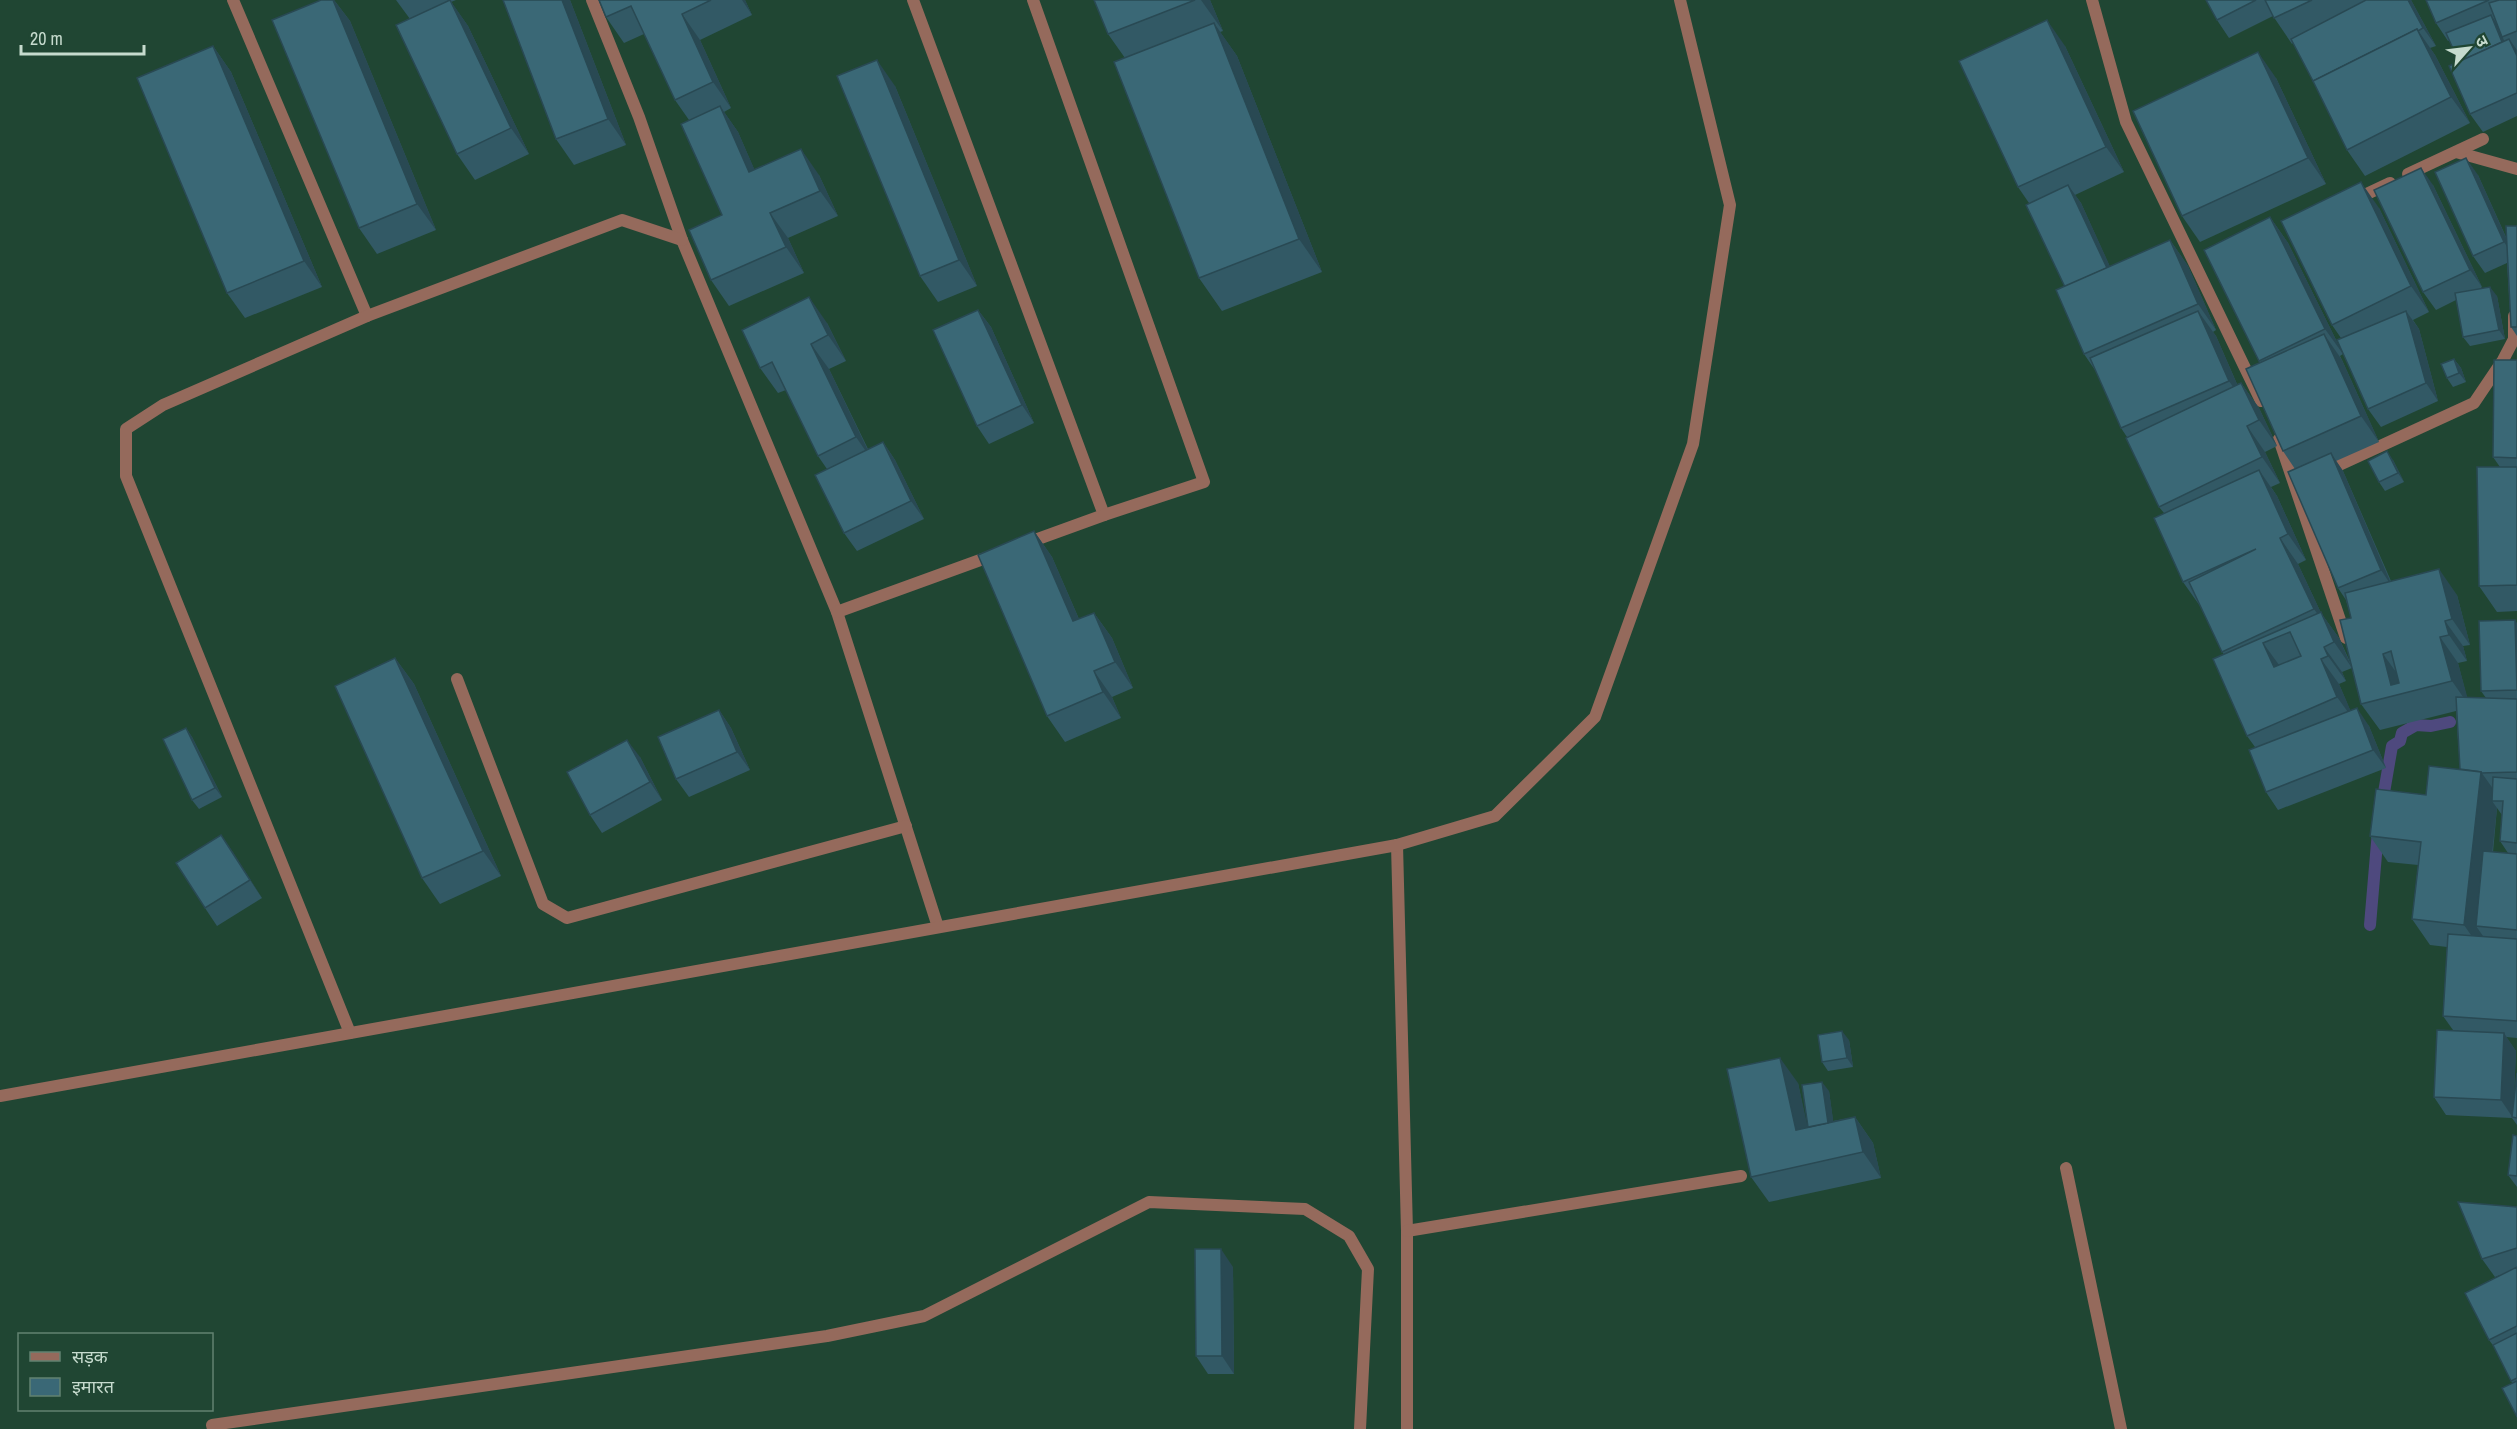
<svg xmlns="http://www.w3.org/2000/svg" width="2517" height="1429" viewBox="0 0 2517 1429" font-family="'Archivo Narrow','Noto Sans Devanagari',sans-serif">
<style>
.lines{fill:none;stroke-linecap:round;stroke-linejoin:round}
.stream{stroke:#4e497e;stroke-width:12}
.service{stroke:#956a5c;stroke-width:12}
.minor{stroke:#956a5c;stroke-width:12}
.wall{fill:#325965;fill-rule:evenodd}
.shaded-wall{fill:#294953}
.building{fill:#3a6876;stroke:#294953;stroke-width:1.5;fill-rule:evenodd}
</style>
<rect width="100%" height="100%" fill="#204633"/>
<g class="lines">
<g class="stream">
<path d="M2382,804L2392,746L2400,741L2402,733L2416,725L2431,726L2450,722"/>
<path d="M2370,925L2378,831"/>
</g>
<g class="service">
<path d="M233,0L367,316"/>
<path d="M592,0L639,117L682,240L837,612L938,927"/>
<path d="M913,0L1104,515L1024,544"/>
<path d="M1033,0L1204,482L1104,515"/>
<path d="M837,612L994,555"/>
<path d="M457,679L543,904L567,918L906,826"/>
<path d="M1397,845L1407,1231V1429"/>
<path d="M350,1033L126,476V429L163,405L367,316L622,220L682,240"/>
<path d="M0,1096L1397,845L1495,816L1595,717L1693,444L1730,205L1680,0"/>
<path d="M213,1429L212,1425L827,1336L924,1316L1149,1202L1305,1209L1349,1236L1368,1269L1360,1429"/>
</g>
<g class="minor">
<path d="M2092,0L2126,122L2261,401"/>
<path d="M2456,152L2517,169"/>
<path d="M2408,174L2483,139"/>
<path d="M2354,200L2390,183"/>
<path d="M2279,439L2346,638"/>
<path d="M2326,471L2474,403L2503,360L2514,339V316"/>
<path d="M2066,1168L2121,1429"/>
<path d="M1407,1231L1741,1176"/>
</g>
</g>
<g class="wall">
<path d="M333,0H334L350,21L436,230L377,254L359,228Z"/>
<path d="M396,0H456L451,2L468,26L529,154L475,180L457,154L410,19Z"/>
<path d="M503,0H570L626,145L574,165L556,139Z"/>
<path d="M599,0H745L752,15L700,40L731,108L724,112L738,132L754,169L819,175L838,216L788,238L804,273L729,306L711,280L722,215L689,120L675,100L644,34L624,43L606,17Z"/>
<path d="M1094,0H1210L1223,31L1220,32L1237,56L1322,272L1222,311L1199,278L1125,58L1108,34Z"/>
<path d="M2206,0H2411L2436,46L2430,48L2435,55L2470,123L2365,176L2347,150L2313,81L2293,43L2292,44L2273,16L2229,38L2217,20Z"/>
<path d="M2426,0H2517V116L2483,132L2470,114L2459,62L2450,40L2448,41L2436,23Z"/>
<path d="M213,46L231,72L322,287L245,318L227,293Z"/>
<path d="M2065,46L2124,172L2075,195L2081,203L2110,267L2170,240L2188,266L2216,330L2213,332L2216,336L2237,384L2241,383L2259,408L2277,446L2265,452L2280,483L2271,487L2277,496L2306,560L2298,564L2321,613L2339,638L2352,666L2351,618L2346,600L2338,588L2295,469L2283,451L2260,363L2259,361L2270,217L2288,243L2343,354L2340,356L2342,360L2379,442L2336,461L2343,471L2391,581L2457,595L2470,645L2463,646L2467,661L2458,663L2467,698H2486L2481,691L2517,623V1038L2506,1037L2516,1051L2514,1094L2517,1072V1125L2512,1118L2446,1115L2434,1097L2453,1030L2443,1016L2447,947L2430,945L2412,919L2418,865L2388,862L2370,836L2460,769L2456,711L2380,730L2361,704L2352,668L2342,672L2346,681L2339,684L2350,710L2369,726L2386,768L2278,810L2266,792L2255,747L2247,736L2224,655L2200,606L2183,582L2164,513L2159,507L2127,437L2121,428L2097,373L2084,354L2065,287L2029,203L2018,187ZM2497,808L2502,815L2500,841L2508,853L2493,852Z"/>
<path d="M2276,78L2326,184L2200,242L2182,216Z"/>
<path d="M895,86L977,286L938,302L920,276Z"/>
<path d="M2478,175L2506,237L2517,226V336L2511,327L2507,263L2485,273L2473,256Z"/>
<path d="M2433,185L2482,287L2480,289L2497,296L2505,339L2470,346L2463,337L2456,300L2436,310L2423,292Z"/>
<path d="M2379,208L2429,312L2413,320L2419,329L2438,401L2381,427L2368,409L2341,338L2332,325Z"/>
<path d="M978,310L991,327L1034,423L989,444L977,426Z"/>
<path d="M827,323L846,361L829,369L868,449L883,442L895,460L924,519L857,551L844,533L827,469L818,456L786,390L778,393L760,368Z"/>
<path d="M2454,359L2461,368L2466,382L2453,387L2447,378Z"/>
<path d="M2517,360V611L2497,612L2479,586L2500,467L2493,457Z"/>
<path d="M2393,460L2404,482L2385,491L2379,482Z"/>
<path d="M1034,531L1052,557L1079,619L1094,613L1112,638L1133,688L1112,697L1121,718L1065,742L1047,716Z"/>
<path d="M395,658L414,684L501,876L440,904L422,878Z"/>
<path d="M719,710L731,728L750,770L689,797L676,779Z"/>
<path d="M186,728L192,737L222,797L199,809L192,800Z"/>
<path d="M640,757L662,800L602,833L590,815Z"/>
<path d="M221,835L262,898L217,926L205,908Z"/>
<path d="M1849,1040L1853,1067L1828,1071L1822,1062Z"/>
<path d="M1798,1083L1807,1127H1808L1829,1091L1833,1121L1855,1117L1873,1143L1881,1178L1769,1202L1751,1177Z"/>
<path d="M2517,1136V1187L2508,1175Z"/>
<path d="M2517,1207V1417L2512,1383L2495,1348L2489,1340L2500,1275L2495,1277L2482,1259Z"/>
<path d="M1233,1267L1234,1374H1208L1196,1356Z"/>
</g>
<g class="shaded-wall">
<path d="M333,0H334L350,21L436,230L417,204Z"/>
<path d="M450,0L468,26L529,154L511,128Z"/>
<path d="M562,0H570L626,145L608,119Z"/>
<path d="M742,0H745L752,15Z"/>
<path d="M1201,0H1210L1223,31Z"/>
<path d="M2408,0H2411L2436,46L2423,28Z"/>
<path d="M682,14L700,40L731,108L713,82Z"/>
<path d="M2491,15L2497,24L2512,59L2506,50Z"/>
<path d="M2047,20L2065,46L2124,172L2106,147Z"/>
<path d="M1214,23L1237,56L1322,272L1299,239Z"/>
<path d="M2417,29L2435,55L2470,123L2451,97Z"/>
<path d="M2509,39L2517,50V56Z"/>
<path d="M213,46L231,72L322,287L304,261Z"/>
<path d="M2258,52L2276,78L2326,184L2308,158Z"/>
<path d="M877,60L895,86L977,286L959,260Z"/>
<path d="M720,106L738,132L767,198L749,172Z"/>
<path d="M801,149L819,175L838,216L820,191Z"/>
<path d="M2466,158L2478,175L2516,260L2504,242Z"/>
<path d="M2421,168L2433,185L2482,287L2470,270Z"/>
<path d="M2361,182L2379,208L2429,312L2411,286Z"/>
<path d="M2068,185L2081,203L2119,286L2107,268Z"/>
<path d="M770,213L788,238L804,273L786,247Z"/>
<path d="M2270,217L2288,243L2343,354L2325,329Z"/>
<path d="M2170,240L2188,266L2216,330L2198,304Z"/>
<path d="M2490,287L2497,296L2505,339L2499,330Z"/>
<path d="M809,297L827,323L846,361L828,335Z"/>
<path d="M978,310L991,327L1034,423L1022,405Z"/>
<path d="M2198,311L2216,336L2247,407L2229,381Z"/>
<path d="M2406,311L2419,329L2438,401L2426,383Z"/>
<path d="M2324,334L2342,360L2379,442L2361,416Z"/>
<path d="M811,344L829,369L874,463L856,437Z"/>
<path d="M2454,359L2461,368L2466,382L2459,373Z"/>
<path d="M2241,383L2259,408L2277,446L2259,420Z"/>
<path d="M2247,426L2265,452L2280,483L2262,457Z"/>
<path d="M883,442L895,460L924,519L911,501Z"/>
<path d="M2387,451L2393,460L2404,482L2398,473Z"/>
<path d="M2331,453L2343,471L2393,588L2381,570Z"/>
<path d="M2259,470L2277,496L2306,560L2288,534Z"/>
<path d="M1034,531L1052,557L1091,647L1073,621Z"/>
<path d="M2280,538L2298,564L2321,613L2339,638L2352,668L2334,642L2330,632L2314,609Z"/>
<path d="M2439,569L2457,595L2470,645L2452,619Z"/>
<path d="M1094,613L1112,638L1133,688L1115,662Z"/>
<path d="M2515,620L2517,623V671Z"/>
<path d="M2445,621L2463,646L2467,661L2449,635Z"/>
<path d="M2440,637L2458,663L2470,707L2452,681Z"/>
<path d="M2263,643L2282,669L2274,667Z"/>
<path d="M2324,647L2342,672L2346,681L2328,656Z"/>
<path d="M2383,654L2401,679L2405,693L2391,685Z"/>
<path d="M395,658L414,684L501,876L483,851Z"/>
<path d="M2321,659L2339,684L2356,723L2337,697Z"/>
<path d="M1094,671L1112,697L1121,718L1103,692Z"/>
<path d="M2357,708L2369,726L2386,768L2373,750Z"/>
<path d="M719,710L731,728L750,770L737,752Z"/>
<path d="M186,728L192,737L222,797L215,788Z"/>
<path d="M627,740L640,757L662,800L650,782Z"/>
<path d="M2481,772L2499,797L2492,801L2497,808L2484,927L2476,926L2483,936L2482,951L2464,925Z"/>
<path d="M221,835L233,852L262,898L250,880Z"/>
<path d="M1842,1031L1849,1040L1853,1067L1847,1058Z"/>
<path d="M2504,1033L2516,1051L2513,1118L2501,1100Z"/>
<path d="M1780,1058L1798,1083L1814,1155L1796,1130Z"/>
<path d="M1822,1082L1829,1091L1837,1147L1830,1138Z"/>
<path d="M1855,1117L1873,1143L1881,1178L1863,1152Z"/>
<path d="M1221,1249L1233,1267L1234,1374L1222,1356Z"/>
</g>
<g class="building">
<path d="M321,0H333L417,204L359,228L272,20Z"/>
<path d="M450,0L511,128L457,154L396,25Z"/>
<path d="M503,0H562L608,119L556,139Z"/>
<path d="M599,0H711L682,14L713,82L675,100L631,6L606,17Z"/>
<path d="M1094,0H1195L1108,34Z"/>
<path d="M2206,0H2256L2217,20Z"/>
<path d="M2265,0H2312L2274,18Z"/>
<path d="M2366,0H2408L2423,28L2418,31L2417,29L2313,81L2291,39Z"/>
<path d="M2426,0H2489L2436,23Z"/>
<path d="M2499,0H2517V31L2502,37L2489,3Z"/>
<path d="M2491,15L2502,42L2459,62L2446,33Z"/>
<path d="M2047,20L2106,147L2018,187L1959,61Z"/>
<path d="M1214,23L1299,239L1199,278L1114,62Z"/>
<path d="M2417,29L2451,97L2347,150L2313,81Z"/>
<path d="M2509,39L2517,56V93L2470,114L2449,66Z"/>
<path d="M213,46L304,261L227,293L137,78Z"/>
<path d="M2258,52L2308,158L2182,216L2133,111Z"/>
<path d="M877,60L959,260L920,276L837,76Z"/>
<path d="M720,106L749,172L801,149L820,191L770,213L786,247L711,280L689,230L722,215L681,124Z"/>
<path d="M2466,158L2504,242L2473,256L2435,172Z"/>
<path d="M2421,168L2470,270L2423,292L2374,190Z"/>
<path d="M2361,182L2411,286L2332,325L2281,221Z"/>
<path d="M2068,185L2107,268L2065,287L2026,205Z"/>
<path d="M2270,217L2325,329L2259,361L2204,250Z"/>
<path d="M2506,226H2517V327H2511Z"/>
<path d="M2170,240L2198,304L2084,354L2056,290Z"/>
<path d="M2490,287L2499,330L2463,337L2455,293Z"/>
<path d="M809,297L828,335L811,344L856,437L818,456L772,362L760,368L742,330Z"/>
<path d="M978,310L1022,405L977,426L933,330Z"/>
<path d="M2198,311L2229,381L2121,428L2090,358Z"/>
<path d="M2406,311L2426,383L2368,409L2337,340Z"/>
<path d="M2324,334L2361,416L2283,451L2246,369Z"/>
<path d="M2454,359L2459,373L2447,378L2441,364Z"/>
<path d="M2494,360H2517V458L2493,457Z"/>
<path d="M2241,383L2259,420L2247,426L2262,457L2159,507L2126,438Z"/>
<path d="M883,442L911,501L844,533L815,475Z"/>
<path d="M2387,451L2398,473L2379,482L2368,461Z"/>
<path d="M2331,453L2381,570L2338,588L2288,472Z"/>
<path d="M2477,467H2517V585L2479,586Z"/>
<path d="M2259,470L2288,534L2280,538L2314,609L2222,652L2189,582L2256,549L2183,582L2154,518Z"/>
<path d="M1034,531L1073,621L1094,613L1115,662L1094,671L1103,692L1047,716L978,555Z"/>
<path d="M2439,569L2452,619L2445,621L2449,635L2440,637L2452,681L2361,704L2340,620L2351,618L2345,593ZM2391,651L2399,683L2391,685L2383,654Z"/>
<path d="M2321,612L2334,642L2324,647L2328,656L2321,659L2337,697L2247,736L2213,659ZM2290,632L2301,656L2274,667L2263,643Z"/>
<path d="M2515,620L2517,690L2481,691L2479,621Z"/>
<path d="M395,658L483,851L422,878L335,686Z"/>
<path d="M2456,697L2517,699V772L2481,773V772L2460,769Z"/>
<path d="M2357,708L2373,750L2266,792L2249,750Z"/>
<path d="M719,710L737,752L676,779L658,737Z"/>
<path d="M186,728L215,788L192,800L163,739Z"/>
<path d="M627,740L650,782L590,815L567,772Z"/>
<path d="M2429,766L2481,772L2464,925L2412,919L2421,842L2370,836L2376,789L2426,795Z"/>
<path d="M2493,777L2517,779V843L2500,841L2503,801H2492Z"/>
<path d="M221,835L250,880L205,908L176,863Z"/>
<path d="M2483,851L2517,854V930L2476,926Z"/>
<path d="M2448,934L2517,939V1021L2443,1016Z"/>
<path d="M2437,1030L2504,1033L2501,1100L2434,1097Z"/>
<path d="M1842,1031L1847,1058L1822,1062L1818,1035Z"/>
<path d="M1780,1058L1796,1130L1855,1117L1863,1152L1751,1177L1727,1069Z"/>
<path d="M2517,1073V1118L2512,1117Z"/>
<path d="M1822,1082L1828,1123L1808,1127L1802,1085Z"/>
<path d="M2513,1135L2517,1136V1176L2508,1175Z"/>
<path d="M2458,1202L2517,1207V1248L2482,1259Z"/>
<path d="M1195,1249H1221L1222,1356H1196Z"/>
<path d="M2517,1267V1326L2489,1340L2465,1293Z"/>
<path d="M2517,1333V1378L2511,1381L2493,1345Z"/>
<path d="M2517,1381V1417L2502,1388Z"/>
</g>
<rect x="18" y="1333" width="195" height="78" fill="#204633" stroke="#628271" stroke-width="1.5"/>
<rect x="30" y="1352" width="30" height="9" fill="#956a5c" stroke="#628271" stroke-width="1.5"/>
<text x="72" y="1363" font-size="18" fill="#c6dbce">सड़क</text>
<rect x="30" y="1378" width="30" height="18" fill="#3a6876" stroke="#628271" stroke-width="1.5"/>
<text x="72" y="1393" font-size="18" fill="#c6dbce">इमारत</text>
<g transform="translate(2469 48) rotate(62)" stroke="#204633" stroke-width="4.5" paint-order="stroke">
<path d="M0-4.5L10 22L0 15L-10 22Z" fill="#c6dbce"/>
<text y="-9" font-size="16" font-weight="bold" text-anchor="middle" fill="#c6dbce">उ</text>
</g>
<path d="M21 45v9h123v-9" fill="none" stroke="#c6dbce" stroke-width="3"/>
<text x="30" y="45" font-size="18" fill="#c6dbce" stroke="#204633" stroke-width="4.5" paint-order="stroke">20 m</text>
</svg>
